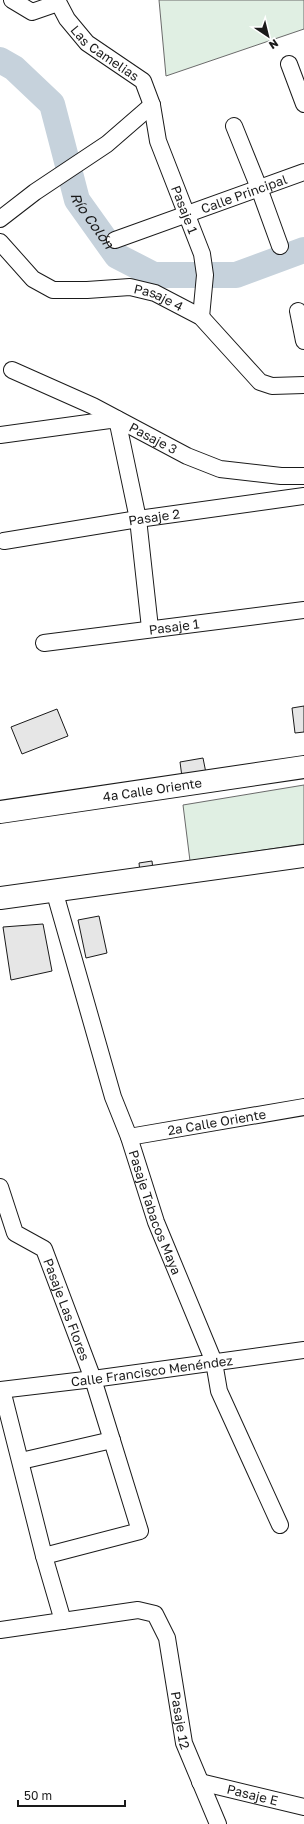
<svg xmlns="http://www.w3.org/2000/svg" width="304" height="1824" viewBox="0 0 304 1824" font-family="'Golos Text',sans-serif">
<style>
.green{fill:#e0efe3;stroke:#6a6a6a}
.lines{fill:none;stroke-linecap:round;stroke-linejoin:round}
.river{stroke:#c6d2dc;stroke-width:26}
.building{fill:#e6e6e6;stroke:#1a1a1a}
.minor-casing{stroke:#1a1a1a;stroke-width:18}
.highway-casing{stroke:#1a1a1a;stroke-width:24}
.minor{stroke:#fff;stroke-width:16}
.highway{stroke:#fff;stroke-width:22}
.labels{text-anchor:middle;stroke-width:3;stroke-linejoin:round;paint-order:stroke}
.street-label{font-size:13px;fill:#1a1a1a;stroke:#fff}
.water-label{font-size:14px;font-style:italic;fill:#1a1a1a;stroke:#fff}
</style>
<rect width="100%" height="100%" fill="#fff"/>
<g class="green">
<path d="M159,0H304V29L166,76Z"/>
<path d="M304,785V844L190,861L183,805Z"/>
</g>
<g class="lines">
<path class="river" id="s1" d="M0,60L14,68L52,104L77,200L117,256L154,275H236L304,250"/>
</g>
<g class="building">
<path d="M304,706V732L295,733L292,708Z"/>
<path d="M57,709L68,736L22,754L11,727Z"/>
<path d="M203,758L206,773L182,777L180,762Z"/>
<path d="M152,861L153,870L140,872L139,863Z"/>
<path d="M99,916L107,953L86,958L78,920Z"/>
<path d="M43,924L52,971L11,980L3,927Z"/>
</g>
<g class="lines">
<defs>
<g id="minor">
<path d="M12,0L32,12L58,3"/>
<path id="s2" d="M57,0L67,19L87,43L143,81L152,105L158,141L202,254L205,275L201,317"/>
<path d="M289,64L304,104"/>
<path d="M234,126L259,188L280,246"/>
<path d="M0,219L35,192L107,144L152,105"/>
<path id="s3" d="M115,240L304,172"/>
<path id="s4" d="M0,242L33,279L53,290H87L130,287L155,293L201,317L260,382L272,386L304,385"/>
<path d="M298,311L304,341"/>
<path id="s5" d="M12,370L93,406L187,456L220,469L281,476H304"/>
<path d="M0,435L117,419L138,519L150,628"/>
<path id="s6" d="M4,541L138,519L304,496"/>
<path id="s7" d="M44,643L304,610"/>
<path id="s8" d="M54,890L113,1097L129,1137L156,1222L214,1362L219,1391L280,1525"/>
<path id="s9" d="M129,1137L304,1107"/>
<path id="s10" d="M0,1187L15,1233L44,1249L93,1379L140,1531L44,1556"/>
<path id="s11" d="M0,1390L93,1379L304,1350"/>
<path d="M2,1390L44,1556L63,1621"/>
<path d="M21,1461L112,1440"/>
<path id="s12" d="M0,1630L138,1610L155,1614L167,1638L184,1743L218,1824"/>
<path id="s13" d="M200,1782L304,1807"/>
</g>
<g id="highway">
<path id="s14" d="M0,812L304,767"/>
<path d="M0,898L304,856"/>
</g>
</defs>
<use href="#minor" class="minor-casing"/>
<use href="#highway" class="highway-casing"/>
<use href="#minor" class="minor"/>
<use href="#highway" class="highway"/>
</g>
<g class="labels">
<g class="street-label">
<text dy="5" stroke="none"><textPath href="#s2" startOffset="73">Las Camelias</textPath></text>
<text dy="5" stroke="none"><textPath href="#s3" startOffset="137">Calle Principal</textPath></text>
<text dy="5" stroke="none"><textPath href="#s2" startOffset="256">Pasaje 1</textPath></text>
<text dy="5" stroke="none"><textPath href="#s4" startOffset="180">Pasaje 4</textPath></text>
<text dy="5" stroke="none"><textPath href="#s5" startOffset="157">Pasaje 3</textPath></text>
<text dy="5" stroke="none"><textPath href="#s6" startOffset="152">Pasaje 2</textPath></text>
<text dy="5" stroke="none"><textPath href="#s7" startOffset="131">Pasaje 1</textPath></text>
<text dy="5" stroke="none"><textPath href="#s14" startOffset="154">4a Calle Oriente</textPath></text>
<text dy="5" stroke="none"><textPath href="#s9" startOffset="89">2a Calle Oriente</textPath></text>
<text dy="5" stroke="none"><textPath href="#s8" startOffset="338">Pasaje Tabacos Maya</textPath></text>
<text dy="5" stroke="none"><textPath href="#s10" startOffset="146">Pasaje Las Flores</textPath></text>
<text dy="5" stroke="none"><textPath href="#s11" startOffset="153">Calle Francisco Menéndez</textPath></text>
<text dy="5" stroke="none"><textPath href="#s12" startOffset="267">Pasaje 12</textPath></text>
<text dy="5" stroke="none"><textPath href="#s13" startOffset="54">Pasaje E</textPath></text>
</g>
<g class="water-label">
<text dy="5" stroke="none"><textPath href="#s1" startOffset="193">Río Colón</textPath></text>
</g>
</g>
<g transform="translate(268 36) rotate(145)" stroke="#ffffff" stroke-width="3" paint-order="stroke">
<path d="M0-3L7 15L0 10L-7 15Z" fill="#1a1a1a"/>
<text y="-6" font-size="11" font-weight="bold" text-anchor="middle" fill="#1a1a1a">N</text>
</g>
<path d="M18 1800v6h107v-6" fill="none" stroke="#1a1a1a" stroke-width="2"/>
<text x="24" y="1800" font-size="12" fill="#1a1a1a" stroke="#ffffff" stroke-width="3" paint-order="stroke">50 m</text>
</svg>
